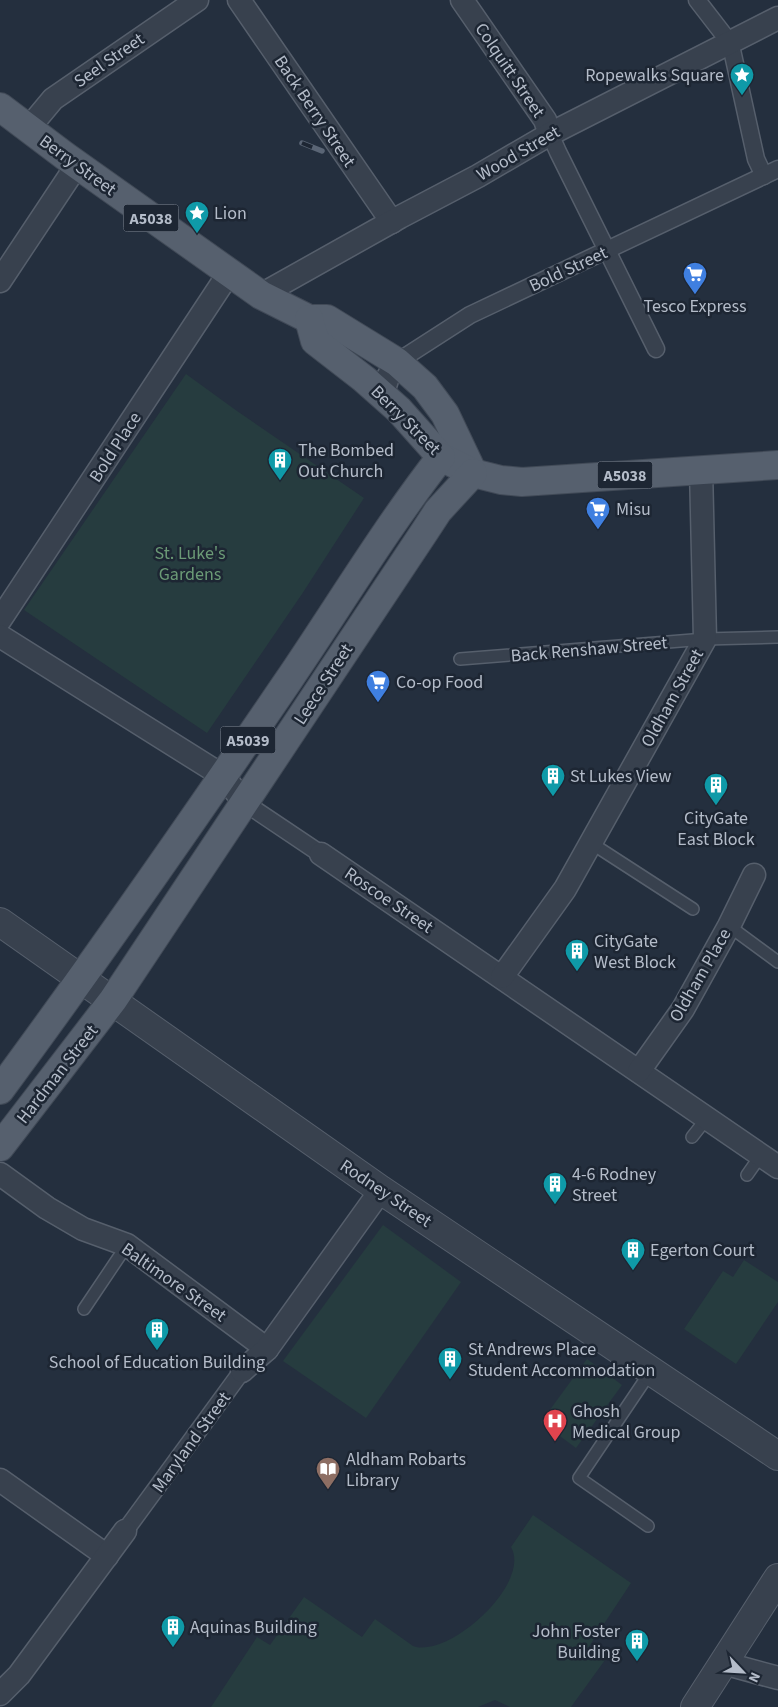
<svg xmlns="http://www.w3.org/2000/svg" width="778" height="1707" viewBox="0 0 778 1707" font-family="'Source Sans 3',sans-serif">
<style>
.green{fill:#263c3f}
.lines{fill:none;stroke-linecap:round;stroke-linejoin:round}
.service-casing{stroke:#565f6c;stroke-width:14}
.pedestrian-casing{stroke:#565f6c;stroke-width:19}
.minor-casing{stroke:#565f6c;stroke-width:25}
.tertiary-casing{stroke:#565f6c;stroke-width:30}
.primary-casing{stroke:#414a57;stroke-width:30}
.service{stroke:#38414e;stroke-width:11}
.pedestrian{stroke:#38414e;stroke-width:16}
.minor{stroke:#38414e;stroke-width:22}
.tertiary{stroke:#38414e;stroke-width:28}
.primary{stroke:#56606e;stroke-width:28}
.rail-casing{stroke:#5a6575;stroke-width:5.5}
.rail{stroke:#1d2633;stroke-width:4;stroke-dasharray:11;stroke-linecap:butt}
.labels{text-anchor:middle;stroke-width:5;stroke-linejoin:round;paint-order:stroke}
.shield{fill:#1d2633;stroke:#878f9c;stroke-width:1}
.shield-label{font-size:16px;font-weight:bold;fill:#b4bcc9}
.street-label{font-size:18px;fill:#b4bcc9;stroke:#1d2633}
.poi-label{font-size:18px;fill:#b4bcc9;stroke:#1d2633;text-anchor:start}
.park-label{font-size:18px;fill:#6b9a76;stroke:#1d2633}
</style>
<rect width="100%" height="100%" fill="#242f3e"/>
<g class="green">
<path d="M186,374L237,411L364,498L302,594L207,733L24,610Z"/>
<path d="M383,1225L461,1282L366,1418L283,1361Z"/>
<path d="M744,1260L778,1282V1302L736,1364L684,1329L723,1271L733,1277Z"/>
<path d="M587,1359L622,1385L576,1448L541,1422Z"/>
<path d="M533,1515L631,1583L588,1648L605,1660L571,1707H510L495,1700L478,1707H211L257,1637L270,1645L304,1597L362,1637L375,1619L413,1646C448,1659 532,1584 511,1547Z"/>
</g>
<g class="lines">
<defs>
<g id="service">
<path d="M460,659L705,639L778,637"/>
<path d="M591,843L693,909"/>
<path d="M729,926L778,962"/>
<path d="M692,1137L707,1118"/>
<path d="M747,1175L761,1155"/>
<path d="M84,1309L127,1245"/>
<path d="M648,1526L579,1478L651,1371"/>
</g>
<g id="pedestrian">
<path d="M697,0L724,35"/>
<path d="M732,50L756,159L764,176"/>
<path d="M550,134L558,152L656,349"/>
<path d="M397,362L470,315L778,169"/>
<path d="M245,803L321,854"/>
<path d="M125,1531L242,1371"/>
</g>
<g id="minor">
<path d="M239,0L392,222"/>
<path d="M462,0L545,120L550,134"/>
<path d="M28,129L53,99L197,0"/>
<path d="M0,281L77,165"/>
<path d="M261,295L400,217L478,176L550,134L778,18"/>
<path d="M382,395L388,377L397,362"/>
<path d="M0,620L229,273"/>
<path d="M0,636L223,776L245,803"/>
<path d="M321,854L778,1167"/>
<path d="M502,977L565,889L705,639L701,469"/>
<path d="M639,1071L683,1009L729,926L754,875"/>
<path d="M0,1174L47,1208L83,1229L127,1245L267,1349"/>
<path d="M242,1371L267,1349L381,1190"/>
<path d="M0,1480L107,1556"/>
<path d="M723,1663L778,1678"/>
<path d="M0,1694L19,1675L125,1531"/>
</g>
<g id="tertiary">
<path d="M0,922L381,1190L778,1456"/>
<path d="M695,1707L778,1578"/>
</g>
<g id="primary">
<path d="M0,107L65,156L261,295L309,319H327L397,362L425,387L445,414L473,473"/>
<path d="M309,319L315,341L364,379L399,410L441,457L473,473L501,480L522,482L778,465"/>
<path d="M0,1090C99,956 194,819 288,681C339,606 385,529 441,457"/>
<path d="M0,1147L113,1000L425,531L438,511L473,473"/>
</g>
</defs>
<use href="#service" class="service-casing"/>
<use href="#pedestrian" class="pedestrian-casing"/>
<use href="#minor" class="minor-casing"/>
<use href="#tertiary" class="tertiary-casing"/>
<use href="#primary" class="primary-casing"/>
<use href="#service" class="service"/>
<use href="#pedestrian" class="pedestrian"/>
<use href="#minor" class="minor"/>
<use href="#tertiary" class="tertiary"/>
<use href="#primary" class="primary"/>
<defs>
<path id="rail" d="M302,143L322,151"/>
</defs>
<use href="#rail" class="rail-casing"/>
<use href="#rail" class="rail"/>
</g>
<defs>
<symbol id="sight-pin" viewBox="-11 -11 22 30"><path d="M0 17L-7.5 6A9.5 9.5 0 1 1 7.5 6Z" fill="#0f9aa8" stroke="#1d2633"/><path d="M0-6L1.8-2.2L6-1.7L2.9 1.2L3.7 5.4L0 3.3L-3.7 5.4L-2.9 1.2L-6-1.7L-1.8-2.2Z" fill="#fff"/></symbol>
<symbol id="supermarket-pin" viewBox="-11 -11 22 30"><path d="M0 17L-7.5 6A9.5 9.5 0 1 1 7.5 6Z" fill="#3f7fe0" stroke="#1d2633"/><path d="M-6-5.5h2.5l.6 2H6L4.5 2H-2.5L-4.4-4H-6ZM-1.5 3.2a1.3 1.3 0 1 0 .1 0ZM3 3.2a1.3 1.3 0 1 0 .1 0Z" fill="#fff"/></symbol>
<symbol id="building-pin" viewBox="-11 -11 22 30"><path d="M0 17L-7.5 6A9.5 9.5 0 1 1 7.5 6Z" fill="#0f9aa8" stroke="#1d2633"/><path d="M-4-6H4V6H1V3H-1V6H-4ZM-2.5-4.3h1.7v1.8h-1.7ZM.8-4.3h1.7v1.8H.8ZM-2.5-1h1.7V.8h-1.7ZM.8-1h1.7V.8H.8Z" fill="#fff"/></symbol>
<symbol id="hospital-pin" viewBox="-11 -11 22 30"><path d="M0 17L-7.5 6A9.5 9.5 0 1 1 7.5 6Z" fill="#e0444e" stroke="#1d2633"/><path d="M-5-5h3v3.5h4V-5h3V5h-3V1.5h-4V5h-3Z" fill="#fff"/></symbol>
<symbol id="library-pin" viewBox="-11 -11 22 30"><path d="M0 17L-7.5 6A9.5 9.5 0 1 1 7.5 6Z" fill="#8d6e63" stroke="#1d2633"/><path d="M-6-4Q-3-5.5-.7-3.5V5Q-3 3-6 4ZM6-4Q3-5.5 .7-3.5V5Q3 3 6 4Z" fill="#fff"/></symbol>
</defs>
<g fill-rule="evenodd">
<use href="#sight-pin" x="728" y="61" width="28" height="38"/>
<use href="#sight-pin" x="183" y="199" width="28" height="38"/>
<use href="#supermarket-pin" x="681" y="260" width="28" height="38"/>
<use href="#building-pin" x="266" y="446" width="28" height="38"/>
<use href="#supermarket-pin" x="584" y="495" width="28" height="38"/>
<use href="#supermarket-pin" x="364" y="668" width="28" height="38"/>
<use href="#building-pin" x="539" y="762" width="28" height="38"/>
<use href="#building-pin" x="702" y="771" width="28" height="38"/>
<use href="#building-pin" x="563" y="937" width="28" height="38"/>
<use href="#building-pin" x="541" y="1170" width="28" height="38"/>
<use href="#building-pin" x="619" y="1236" width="28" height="38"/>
<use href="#building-pin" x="143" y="1316" width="28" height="38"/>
<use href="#building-pin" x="436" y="1345" width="28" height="38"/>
<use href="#hospital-pin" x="541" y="1407" width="28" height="38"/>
<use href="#library-pin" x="314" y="1455" width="28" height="38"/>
<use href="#building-pin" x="159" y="1613" width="28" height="38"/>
<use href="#building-pin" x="623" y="1627" width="28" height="38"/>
</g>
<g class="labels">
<g class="shield">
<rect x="123.5" y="204.5" width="55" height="27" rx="4"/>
<rect x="597.5" y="461.5" width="55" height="27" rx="4"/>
<rect x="220.5" y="726.5" width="55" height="27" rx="4"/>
</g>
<g class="shield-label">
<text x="151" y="224">A5038</text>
<text x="625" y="481">A5038</text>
<text x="248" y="746">A5039</text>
</g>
<g class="street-label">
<text transform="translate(109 60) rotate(-35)" y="6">Seel Street</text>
<text transform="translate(510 70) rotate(56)" y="6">Colquitt Street</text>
<text transform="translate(315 111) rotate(56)" y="6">Back Berry Street</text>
<text transform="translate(518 153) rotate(-30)" y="6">Wood Street</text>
<text transform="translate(78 165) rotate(36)" y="6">Berry Street</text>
<text transform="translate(568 269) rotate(-25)" y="6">Bold Street</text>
<text transform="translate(406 420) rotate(45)" y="6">Berry Street</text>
<text transform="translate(115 447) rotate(-57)" y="6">Bold Place</text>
<text transform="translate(589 649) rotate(-5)" y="6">Back Renshaw Street</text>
<text transform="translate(323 684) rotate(-57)" y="6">Leece Street</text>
<text transform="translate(672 698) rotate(-61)" y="6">Oldham Street</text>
<text transform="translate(389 900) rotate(34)" y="6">Roscoe Street</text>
<text transform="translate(700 975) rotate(-60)" y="6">Oldham Place</text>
<text transform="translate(57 1074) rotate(-52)" y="6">Hardman Street</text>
<text transform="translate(386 1193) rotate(34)" y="6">Rodney Street</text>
<text transform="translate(174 1282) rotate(35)" y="6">Baltimore Street</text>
<text transform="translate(191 1442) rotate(-54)" y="6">Maryland Street</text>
</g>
<g class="poi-label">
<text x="724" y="81" text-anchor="end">Ropewalks Square</text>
<text x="214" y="219">Lion</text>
<text x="695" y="312" text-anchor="middle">Tesco Express</text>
<text x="298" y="456">The Bombed<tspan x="298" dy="21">Out Church</tspan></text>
<text x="616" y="515">Misu</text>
<text x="396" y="688">Co-op Food</text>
<text x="570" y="782">St Lukes View</text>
<text x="716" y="824" text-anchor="middle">CityGate<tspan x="716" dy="21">East Block</tspan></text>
<text x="594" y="947">CityGate<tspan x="594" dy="21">West Block</tspan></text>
<text x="572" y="1180">4-6 Rodney<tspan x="572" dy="21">Street</tspan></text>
<text x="650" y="1256">Egerton Court</text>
<text x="468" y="1355">St Andrews Place<tspan x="468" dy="21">Student Accommodation</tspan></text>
<text x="157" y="1368" text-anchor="middle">School of Education Building</text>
<text x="572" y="1417">Ghosh<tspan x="572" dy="21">Medical Group</tspan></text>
<text x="346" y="1465">Aldham Robarts<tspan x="346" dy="21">Library</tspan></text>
<text x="190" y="1633">Aquinas Building</text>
<text x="620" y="1637" text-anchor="end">John Foster<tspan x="620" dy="21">Building</tspan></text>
</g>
<g class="park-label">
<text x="190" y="559">St. Luke's<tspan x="190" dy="21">Gardens</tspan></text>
</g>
</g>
<g transform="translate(743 1672) rotate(115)" stroke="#1d2633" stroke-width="4" paint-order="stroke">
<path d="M0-4L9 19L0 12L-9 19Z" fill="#b4bcc9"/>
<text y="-8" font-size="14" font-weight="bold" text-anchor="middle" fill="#b4bcc9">N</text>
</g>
</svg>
